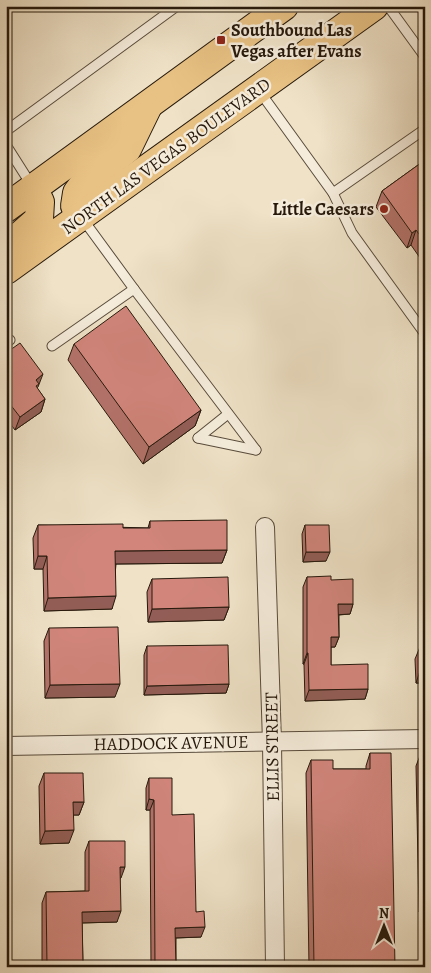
<svg xmlns="http://www.w3.org/2000/svg" width="431" height="973" viewBox="0 0 431 973" font-family="Alegreya,serif">
<style>
.lines{fill:none;stroke-linecap:round;stroke-linejoin:round}
.lane-casing{stroke:#584b3b;stroke-width:11}
.street-casing{stroke:#584b3b;stroke-width:20}
.primary-casing{stroke:#26190c;stroke-width:30}
.lane{stroke:#f5ecdb;stroke-width:9}
.street{stroke:#f5ecdb;stroke-width:18}
.primary{stroke:#e8c184;stroke-width:28}
.wall{fill:#b4726a;stroke:#26190c}
.shaded-wall{fill:#925d56;stroke:#26190c}
.building{fill:#d1857b;stroke:#26190c}
.poi-dot{fill:#8f2418;stroke:#f5ecdb;stroke-width:2}
.labels{text-anchor:middle;stroke-width:5;stroke-linejoin:round;paint-order:stroke}
.poi-label{font-size:18px;font-weight:bold;fill:#26190c;stroke:#f5ecdb;text-anchor:start}
.street-label{font-size:18px;fill:#26190c;stroke:#f5ecdb}
</style>
<rect width="100%" height="100%" fill="#efe2c7"/>
<filter id="stains"><feTurbulence type="fractalNoise" baseFrequency=".004" numOctaves="4"/><feColorMatrix values="0 0 0 0 .2 0 0 0 0 .09 0 0 0 0 .02 0 0 0 .5 -.17"/></filter>
<radialGradient id="worn" r=".72"><stop offset=".6" stop-color="#630" stop-opacity="0"/><stop offset="1" stop-color="#630" stop-opacity=".3"/></radialGradient>
<g class="lines">
<defs>
<g id="lane">
<path d="M388,6L425,57"/>
<path d="M260,92L333,193L352,233L425,334"/>
<path d="M6,131L177,6"/>
<path d="M6,145L32,186"/>
<path d="M333,193L425,129"/>
<path d="M82,218L134,289"/>
<path d="M6,342L10,340"/>
<path d="M52,346L134,289L256,450"/>
<path d="M198,438L256,450"/>
<path d="M198,438L228,414"/>
</g>
<g id="street">
<path d="M265,527L272,742L275,967"/>
<path d="M6,746L425,739"/>
</g>
<g id="primary">
<path d="M6,208L284,6"/>
<path d="M81,217L75,206L77,193L83,185L127,149L147,108"/>
<path d="M6,248L39,219L40,202L33,188"/>
<path d="M6,270L374,6"/>
</g>
</defs>
<use href="#lane" class="lane-casing"/>
<use href="#street" class="street-casing"/>
<use href="#primary" class="primary-casing"/>
<use href="#lane" class="lane"/>
<use href="#street" class="street"/>
<use href="#primary" class="primary"/>
</g>
<g class="wall">
<path d="M425,160V265L411,245L407,248L376,207L382,191Z"/>
<path d="M74,344L201,410L195,426L143,464L68,360Z"/>
<path d="M6,353L38,387L37,388L45,399L41,412L15,430L6,418Z"/>
<path d="M150,521L227,550L222,563L116,564L112,609L44,611L43,569H34L33,538L38,525L148,528Z"/>
<path d="M305,525L326,561L303,562L302,534Z"/>
<path d="M307,577L331,580L353,604L350,614L339,615V637L335,647H331V665L368,689L365,699L305,701L304,664H303V587Z"/>
<path d="M152,579L229,607L224,620L148,622L147,592Z"/>
<path d="M49,628L115,697L45,698L44,641Z"/>
<path d="M147,646L229,684L226,693L144,695V655Z"/>
<path d="M420,647L425,683H416L415,659Z"/>
<path d="M370,753L395,967H309L306,773L311,760L333,769H366V766Z"/>
<path d="M421,753H425V912H419L416,766Z"/>
<path d="M44,773L84,802L79,815H73L69,843L40,844L39,786Z"/>
<path d="M149,778L172,815L196,912L201,937L176,938V966L224,967H151L150,810H146V788Z"/>
<path d="M89,841L121,878H120L117,922L82,923L83,965L107,967H42V903L46,892L85,891V852Z"/>
<path d="M424,959L425,967H422Z"/>
</g>
<g class="shaded-wall">
<path d="M416,230L411,245L407,248L412,233Z"/>
<path d="M43,374L38,387L37,388L34,397L36,380Z"/>
<path d="M45,399L41,412L15,430L20,417Z"/>
<path d="M201,410L195,426L143,464L149,447Z"/>
<path d="M227,550L222,563L111,564L115,551Z"/>
<path d="M306,552H330L326,561L303,562Z"/>
<path d="M38,556H47L43,569H34Z"/>
<path d="M116,596L112,609L44,611L48,598Z"/>
<path d="M338,604H353L350,614L334,615Z"/>
<path d="M229,607L224,620L148,622L152,609Z"/>
<path d="M331,637H339L335,647H327Z"/>
<path d="M307,653H308L304,664H303Z"/>
<path d="M420,671H425V683H416Z"/>
<path d="M120,684L115,697L45,698L50,685Z"/>
<path d="M229,684L226,693L144,695L147,686Z"/>
<path d="M368,689L365,699L305,701L309,690Z"/>
<path d="M149,799L154,800L150,810H146Z"/>
<path d="M73,802H84L79,815H68Z"/>
<path d="M74,830L69,843L40,844L45,831Z"/>
<path d="M120,867H125L121,878H116Z"/>
<path d="M423,899H425V912H419Z"/>
<path d="M121,911L117,922L78,923L82,912Z"/>
<path d="M205,927L201,937L172,938L175,928Z"/>
</g>
<g class="building">
<path d="M425,160V242L416,230L412,233L382,191Z"/>
<path d="M126,306L201,410L149,447L74,344Z"/>
<path d="M20,343L43,374L36,380L39,384L36,386L45,399L20,417L6,399V353Z"/>
<path d="M227,520V550L115,551L116,596L48,598L47,556H38V525L123,524V528H150V521Z"/>
<path d="M305,525H329L330,552H306Z"/>
<path d="M331,576V580L353,579V604H338L339,637H331V665L368,664V689L309,690L308,653H307V577Z"/>
<path d="M228,577L229,607L152,609V579Z"/>
<path d="M118,627L120,684L50,685L49,628Z"/>
<path d="M228,645L229,684L147,686V646Z"/>
<rect x="420" y="647" width="5" height="24"/>
<path d="M370,753H391L395,967H314L311,760H333V769H370Z"/>
<path d="M421,753H425V899H423Z"/>
<path d="M44,773H83L84,802H73L74,830L45,831Z"/>
<path d="M149,778H172V815L194,814L196,912L204,911L205,927L175,928L176,966L224,965V967H155L154,800L149,799Z"/>
<path d="M89,841H125V867H120L121,911L82,912L83,965H107V967H43V966H47L46,892L89,891Z"/>
</g>
<g class="poi-dot">
<rect x="216" y="35" width="10" height="10" rx="2.5"/>
<circle cx="384" cy="209" r="5"/>
</g>
<g class="labels">
<g class="poi-label">
<text x="231" y="36">Southbound Las<tspan x="231" dy="21">Vegas after Evans</tspan></text>
<text x="374" y="215" text-anchor="end">Little Caesars</text>
</g>
<g class="street-label">
<text transform="translate(166 156) rotate(-36)" y="6">NORTH LAS VEGAS BOULEVARD</text>
<text transform="translate(171 743) rotate(-1)" y="6">HADDOCK AVENUE</text>
<text transform="translate(272 747) rotate(-91)" y="6">ELLIS STREET</text>
</g>
</g>
<rect width="431" height="973" fill="none" stroke="#efe2c7" stroke-width="25"/>
<rect x="8" y="8" width="416" height="958" fill="none" stroke="#26190c" stroke-width="2.5"/>
<rect x="12" y="12" width="406" height="948" fill="none" stroke="#26190c"/>
<g transform="translate(384 926)" stroke="#f5ecdb" stroke-width="4" paint-order="stroke">
<path d="M0-4L9 19L0 12L-9 19Z" fill="#26190c"/>
<text y="-8" font-size="14" font-weight="bold" text-anchor="middle" fill="#26190c">N</text>
</g>
<rect width="100%" height="100%" filter="url(#stains)"/>
<rect width="100%" height="100%" fill="url(#worn)"/>
</svg>
